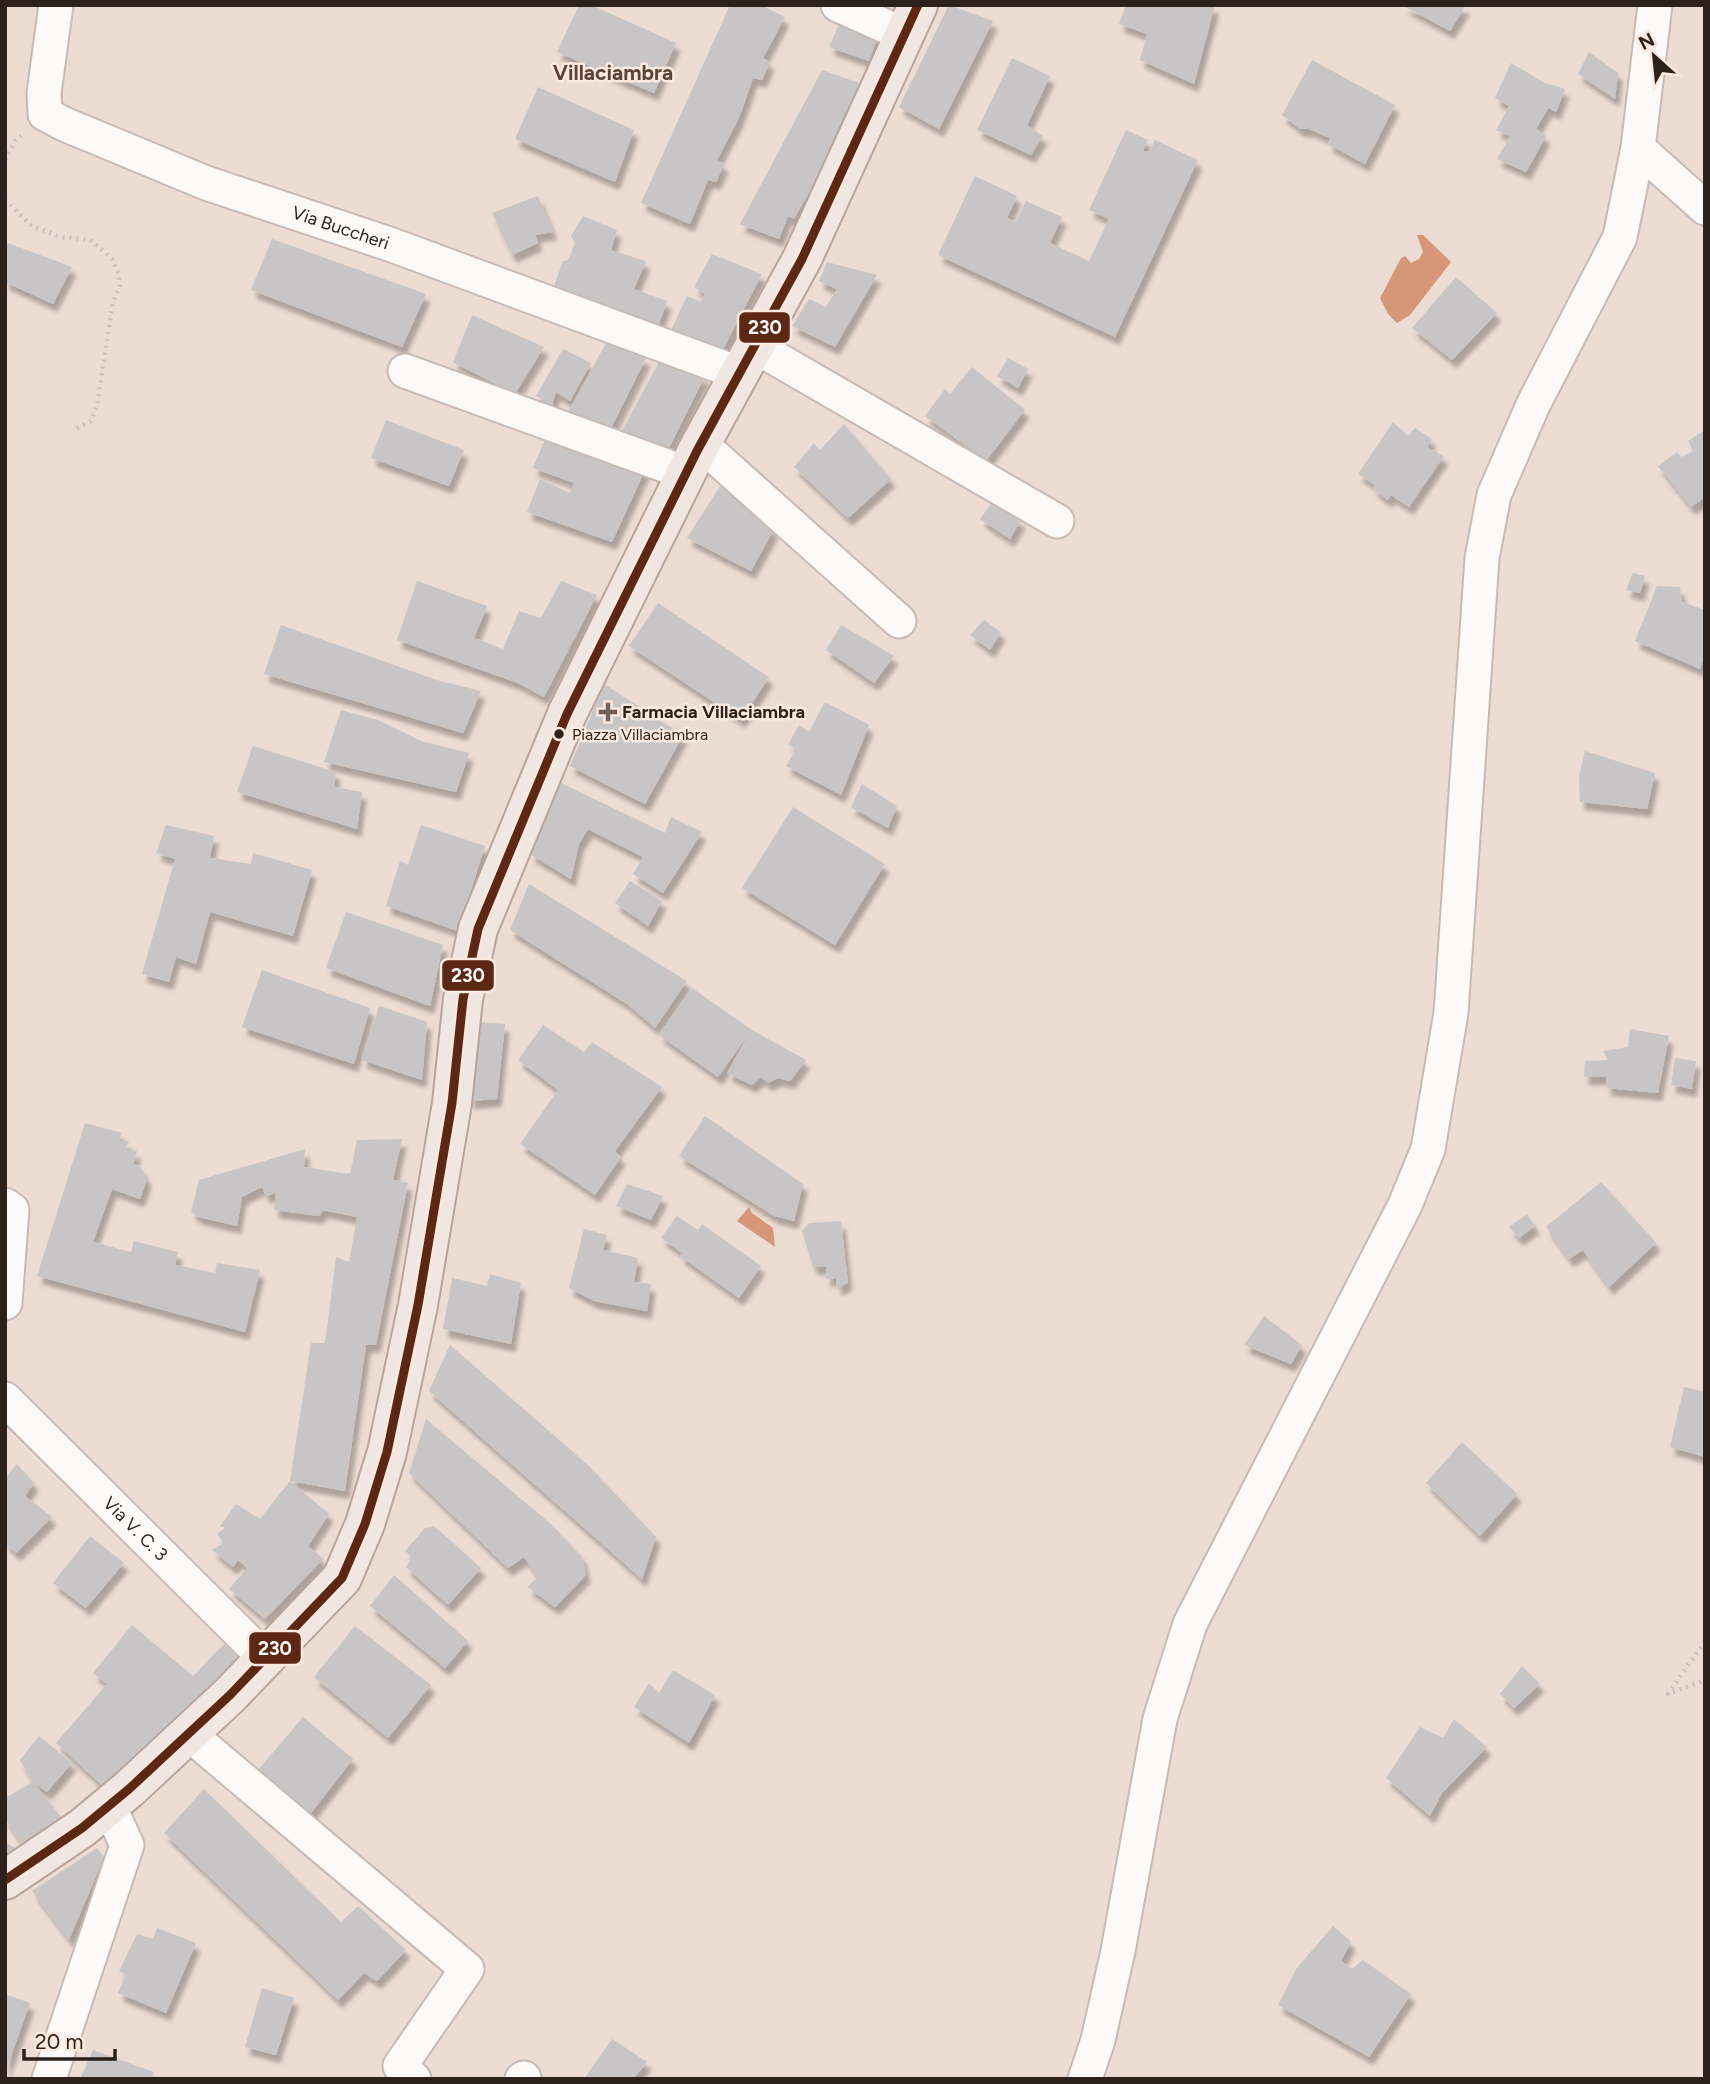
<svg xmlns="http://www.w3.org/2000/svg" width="1710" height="2084" viewBox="0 0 1710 2084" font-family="Figtree,sans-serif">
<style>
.water{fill:#d69778}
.building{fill:#c7c5c5;filter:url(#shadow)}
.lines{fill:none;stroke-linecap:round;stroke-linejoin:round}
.minor-casing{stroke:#c7bab4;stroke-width:37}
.major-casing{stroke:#b9a49a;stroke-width:42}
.path{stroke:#c7c2c0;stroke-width:4.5;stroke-dasharray:2 5;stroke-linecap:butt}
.minor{stroke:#fcfaf9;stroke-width:33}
.major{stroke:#f1e7e2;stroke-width:38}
.bus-1-casing{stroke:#fbe8df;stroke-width:14}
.bus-1{stroke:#5c2814;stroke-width:9}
.poi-dot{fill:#6f625c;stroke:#fbe8df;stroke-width:2.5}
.bus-dot{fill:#2c211b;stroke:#fbe8df;stroke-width:2.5}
.labels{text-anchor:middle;stroke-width:5;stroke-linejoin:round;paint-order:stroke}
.bus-label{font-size:16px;fill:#2c211b;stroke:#fbe8df;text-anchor:start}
.street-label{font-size:18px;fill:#2c211b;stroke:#fbe8df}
.poi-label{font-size:18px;font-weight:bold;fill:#2c211b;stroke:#fbe8df;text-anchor:start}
.quarter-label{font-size:21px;font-weight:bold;fill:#5c4337;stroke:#fbe8df}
.line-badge{stroke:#fbe8df;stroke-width:2.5}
.badge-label{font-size:19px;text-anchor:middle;font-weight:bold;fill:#fff}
</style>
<defs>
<filter id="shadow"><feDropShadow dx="4.5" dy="8" stdDeviation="2" flood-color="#0004"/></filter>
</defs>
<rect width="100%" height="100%" fill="#ecdcd4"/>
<g class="water">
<path d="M1417,235H1423L1451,262L1410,315L1397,323L1388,314L1380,298L1401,258L1405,256L1411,263L1419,259L1423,252Z"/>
<path d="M749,1207L752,1213L773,1228L775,1247L737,1221Z"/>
</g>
<g class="building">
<path d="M579,5H591L676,43L654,93L557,52Z"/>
<path d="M730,5H761L785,17L763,58L770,62L762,80L753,78L739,118L717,160L724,164L716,182L708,180L690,224L641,203Z"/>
<path d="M949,5L993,21L939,129L899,107Z"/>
<path d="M1126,5H1215L1194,84L1140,60L1147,34L1119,24Z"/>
<path d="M1402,5H1466L1450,31Z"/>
<path d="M843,15L880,30L869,61L829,47Z"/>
<path d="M1589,52L1618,73L1615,99L1578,74Z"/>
<path d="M1012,58L1050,76L1027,125L1043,136L1031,155L977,130Z"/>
<path d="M1312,60L1395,105L1365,164L1328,144L1330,138L1309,129H1300L1282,115Z"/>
<path d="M1511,63L1545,83L1565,89L1556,112L1548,108L1536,129L1546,136L1526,172L1497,159L1510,136L1496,130L1509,106L1495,98Z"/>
<path d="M822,70L859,83L824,166L794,219L788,216L779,239L740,224Z"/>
<path d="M538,87L634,130L615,182L515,139Z"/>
<path d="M1126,130L1148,140L1143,151L1149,152L1155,140L1198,160L1115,337L938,255L975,176L1017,196L1007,218L1016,222L1026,201L1062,217L1050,243L1089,261L1109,219L1089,210Z"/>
<path d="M538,196L553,232L535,235L538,243L512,255L492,213Z"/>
<path d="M583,216L617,230L611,250L646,261L634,289L667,301L659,324L553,289L563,261L568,260L575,243L571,236Z"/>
<path d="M272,239L426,294L402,347L251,290Z"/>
<path d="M8,243L72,267L53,304L5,282V249Z"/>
<path d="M712,254L762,274L720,355L668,337L687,296L701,302L705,294L694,287Z"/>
<path d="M827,262L877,275L835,347L792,326L809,299L826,307L837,289L819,281Z"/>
<path d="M1456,277L1497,313L1452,360L1412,328Z"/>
<path d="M472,315L544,347L515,394L453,362Z"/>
<path d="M606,343L646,358L608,434L566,416Z"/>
<path d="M563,349L591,363L570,401L556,392L552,405L536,396Z"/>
<path d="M1008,358L1028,369L1018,388L997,376Z"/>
<path d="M660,360L705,376L664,458L616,442Z"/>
<path d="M972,367L1025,410L986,461L925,416L945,389L950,394Z"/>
<path d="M386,420L464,450L449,486L371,458Z"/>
<path d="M1393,422L1408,436L1415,428L1432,439L1427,447L1444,456L1409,507L1391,495L1388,500L1373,489L1375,485L1358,474Z"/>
<path d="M844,424L891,479L848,518L794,467L814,443L820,450Z"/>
<path d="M1705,430V497L1691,507L1658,466L1677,452L1681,457L1693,451L1688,441Z"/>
<path d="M548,432L646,468L612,542L527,512L540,479L570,493L574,483L533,468Z"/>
<path d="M722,483L756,513L755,518L774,529L751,571L687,538Z"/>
<path d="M991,504L1021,520L1010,539L980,519Z"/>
<path d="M1633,573L1645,576L1640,593L1626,590Z"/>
<path d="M417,581L487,606L474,638L503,649L519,611L541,618L561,581L597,595L544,697L518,683L397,640Z"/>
<path d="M1657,586L1680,587L1682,602L1705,610V654L1700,669L1635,641Z"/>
<path d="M658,603L769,677L741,720L629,646Z"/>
<path d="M984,620L1001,632L990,650L970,635Z"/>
<path d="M281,625L437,680L481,691L463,733L264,674Z"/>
<path d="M841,625L894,656L874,683L826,650Z"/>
<path d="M604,684L683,735L645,804L570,766Z"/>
<path d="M825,702L869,725L841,795L786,766L796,749L788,745L799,725L809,732Z"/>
<path d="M341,710L378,720L421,741L469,753L456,792L324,762Z"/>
<path d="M253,746L336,772L334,787L362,792L357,829L237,792Z"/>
<path d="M1585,751L1655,773L1647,809L1580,802L1579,776Z"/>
<path d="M559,782L665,833L671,817L702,832L663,893L633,874L643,857L588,829L579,844L571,879L530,854Z"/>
<path d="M862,784L897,806L888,828L851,807Z"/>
<path d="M793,807L885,864L835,945L742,888Z"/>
<path d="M166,825L214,836L210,858L251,864L253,853L312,870L293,936L210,912L196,964L176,957L169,982L142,974L175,859L156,853Z"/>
<path d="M421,825L485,846L458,931L386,906L400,861L408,865Z"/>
<path d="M630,881L662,901L648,926L615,903Z"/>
<path d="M529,884L687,981L655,1028L627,1004L510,930Z"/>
<path d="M346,912L443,945L430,1006L326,968Z"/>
<path d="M262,970L370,1008L354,1064L242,1027Z"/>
<path d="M692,988L752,1030L806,1060L790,1081L778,1078L768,1083L761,1077L752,1085L727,1073L750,1032L718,1077L659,1035Z"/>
<path d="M379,1006L427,1022L422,1080L362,1060Z"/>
<path d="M474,1022L505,1024L497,1099L469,1101Z"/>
<path d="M543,1025L584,1052L592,1042L662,1087L615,1151L621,1157L595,1195L520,1144L558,1090L518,1060Z"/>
<path d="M1630,1029L1669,1036L1658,1093L1607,1088L1606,1077H1584L1585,1061L1608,1060L1603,1051L1628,1047Z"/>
<path d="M1675,1058L1696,1061L1692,1089L1671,1085Z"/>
<path d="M705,1116L803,1184L794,1221L774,1216L679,1156Z"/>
<path d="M85,1123L122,1133L118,1141H129L125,1150L137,1151L133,1164L140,1166L147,1179L140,1199L112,1189L93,1242L131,1252L134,1241L178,1252L175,1265L215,1273L217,1263L260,1270L245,1332L37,1276Z"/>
<path d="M402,1139L393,1180L408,1183L376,1345H366L345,1491L290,1481L311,1343H325L336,1257L349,1262L357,1217L323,1210L319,1216L274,1210L276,1193L266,1196L262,1187L242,1197L237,1226L199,1217L191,1212L199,1180L305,1149L304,1167L350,1174L357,1140Z"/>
<path d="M1601,1182L1656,1243L1609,1287L1583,1250L1569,1259L1546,1227Z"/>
<path d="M627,1184L663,1196L651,1220L616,1206Z"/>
<path d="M1527,1214L1535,1226L1519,1238L1509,1227Z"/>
<path d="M677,1216L698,1230L702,1224L761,1266L739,1298L680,1256L682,1253L661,1238Z"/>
<path d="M841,1221L848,1283L837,1288L836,1278L826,1279V1267H813L802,1231L809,1223Z"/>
<path d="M584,1229L607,1235L603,1250L638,1258L634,1282L651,1284L647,1311L594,1301L569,1288Z"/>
<path d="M490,1274L521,1283L511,1344L443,1329L452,1278L487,1286Z"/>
<path d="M1264,1316L1302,1345L1291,1364L1244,1345Z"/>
<path d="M450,1345L588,1465L656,1537L642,1579L429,1391Z"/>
<path d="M1684,1387L1705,1392V1457L1670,1447Z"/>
<path d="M426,1419L552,1525L582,1557L586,1575L555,1607L527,1587L538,1577L524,1557L508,1568L409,1473Z"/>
<path d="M1462,1442L1517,1494L1480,1536L1426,1483Z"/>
<path d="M17,1464L34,1483L25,1496L52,1517L16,1553L5,1543V1479Z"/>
<path d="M290,1481L329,1514L308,1546L323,1559L265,1619L229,1589L247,1568L238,1560L233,1567L212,1550L224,1543L217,1534L225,1528L220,1526L236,1504L260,1519Z"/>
<path d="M434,1526L481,1568L448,1605L406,1567L412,1557L405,1551L425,1528Z"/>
<path d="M90,1536L124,1563L86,1608L53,1583Z"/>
<path d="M394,1575L468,1641L445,1668L370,1606Z"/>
<path d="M132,1625L193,1676L224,1644L240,1658L167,1732L106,1789L56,1743L107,1684L93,1673Z"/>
<path d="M355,1626L431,1685L388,1738L314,1677Z"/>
<path d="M1522,1666L1540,1684L1514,1708L1500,1694Z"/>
<path d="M673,1670L715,1695L689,1743L634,1707L649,1683L659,1693Z"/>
<path d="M303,1717L353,1759L307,1818L253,1776Z"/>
<path d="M1454,1719L1487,1747L1442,1793L1430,1816L1386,1778L1420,1727L1443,1738Z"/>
<path d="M39,1736L72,1763L47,1792L33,1782L63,1820L24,1846L5,1819V1798L33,1782L20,1760Z"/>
<path d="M204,1789L341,1922L358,1906L406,1950L377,1981L364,1973L338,2000L164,1833Z"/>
<path d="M5,1842L20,1851L5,1859Z"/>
<path d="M97,1848L104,1857L69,1940L32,1891Z"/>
<path d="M1333,1926L1351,1942L1341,1961L1352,1969L1363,1960L1411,1994L1369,2057L1278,2005L1296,1969Z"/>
<path d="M157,1928L196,1943L166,2013L118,1993L126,1975L119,1971L137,1934L153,1939Z"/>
<path d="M262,1988L294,1998L276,2055L245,2047Z"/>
<path d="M5,1994L30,2003L6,2070H5Z"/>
<path d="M612,2039L647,2062L633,2079H584Z"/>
<path d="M93,2050L154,2072L151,2079H80Z"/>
</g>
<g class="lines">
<defs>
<g id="minor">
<path id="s1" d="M56,5L44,93L45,114L64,124L206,183L392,245L741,374"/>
<path d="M838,5L905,35"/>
<path d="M1638,148L1705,208"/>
<path d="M756,347L1057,521"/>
<path d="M405,371L686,473"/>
<path d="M701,444L899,621"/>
<path d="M5,1205L12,1210L5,1303"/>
<path id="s2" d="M5,1399L266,1659"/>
<path d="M189,1734L467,1969L400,2066L414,2079"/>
<path d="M49,2079L127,1845L109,1806"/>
<path d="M522,2079L524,2078"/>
<path d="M1085,2079L1098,2040L1118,1951L1160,1719L1190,1624L1405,1205L1428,1149L1451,1013L1482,558L1494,495L1533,405L1620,237L1638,148L1655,5"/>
</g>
<path id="major" d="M5,1880L82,1828L129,1789L230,1695L342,1578L365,1524L387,1452L418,1305L452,1103L463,999L478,929L567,714L697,451L802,259L918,5"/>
</defs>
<use href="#minor" class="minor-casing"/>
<use href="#major" class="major-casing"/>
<g class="path">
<path d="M5,160L15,141L24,133"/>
<path d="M5,200L32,226L61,237L90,240L99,247L112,259L119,274L120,285L113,302L97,406L91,421L76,429"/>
<path d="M1705,1641L1668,1694L1705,1680"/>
</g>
<use href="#minor" class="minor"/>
<use href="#major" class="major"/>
<defs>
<path id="bus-1" d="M5,1880L82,1828L129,1789L230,1695L342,1578L365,1524L387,1452L418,1305L452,1103L463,999L478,929L567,714L697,451L802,259L918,5"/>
</defs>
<use href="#bus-1" class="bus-1-casing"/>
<use href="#bus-1" class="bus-1"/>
</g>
<path class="poi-dot" d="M604.5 701.5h7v7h7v7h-7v7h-7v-7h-7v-7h7z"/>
<circle class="bus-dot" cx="559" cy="734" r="6"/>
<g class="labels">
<g class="bus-label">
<text x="572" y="740">Piazza Villaciambra</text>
</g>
<g class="street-label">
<text dy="6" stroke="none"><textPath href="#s1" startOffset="427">Via Buccheri</textPath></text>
<text dy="6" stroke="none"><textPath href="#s2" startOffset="184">Via V. C. 3</textPath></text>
</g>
<g class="poi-label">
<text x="622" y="718">Farmacia Villaciambra</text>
</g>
<g class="quarter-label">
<text x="613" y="80">Villaciambra</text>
</g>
</g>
<g class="line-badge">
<rect x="738" y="311" width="53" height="33" rx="7" fill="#5c2814"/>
<rect x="441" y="959" width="54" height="33" rx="7" fill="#5c2814"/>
<rect x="248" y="1631" width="54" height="34" rx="7" fill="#5c2814"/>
</g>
<g class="badge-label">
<text x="765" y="334">230</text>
<text x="468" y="982">230</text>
<text x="275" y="1655">230</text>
</g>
<rect width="1710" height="2084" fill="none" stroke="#2c211b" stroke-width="14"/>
<g transform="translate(1654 56) rotate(333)" stroke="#fbe8df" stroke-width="5" paint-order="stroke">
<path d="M0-5L12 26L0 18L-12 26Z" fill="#2c211b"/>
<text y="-10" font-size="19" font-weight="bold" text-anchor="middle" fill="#2c211b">N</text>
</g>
<path d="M24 2049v10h91v-10" fill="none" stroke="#2c211b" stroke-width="3.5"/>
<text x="35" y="2049" font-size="21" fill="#2c211b" stroke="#fbe8df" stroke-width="5" paint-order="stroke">20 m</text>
</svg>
